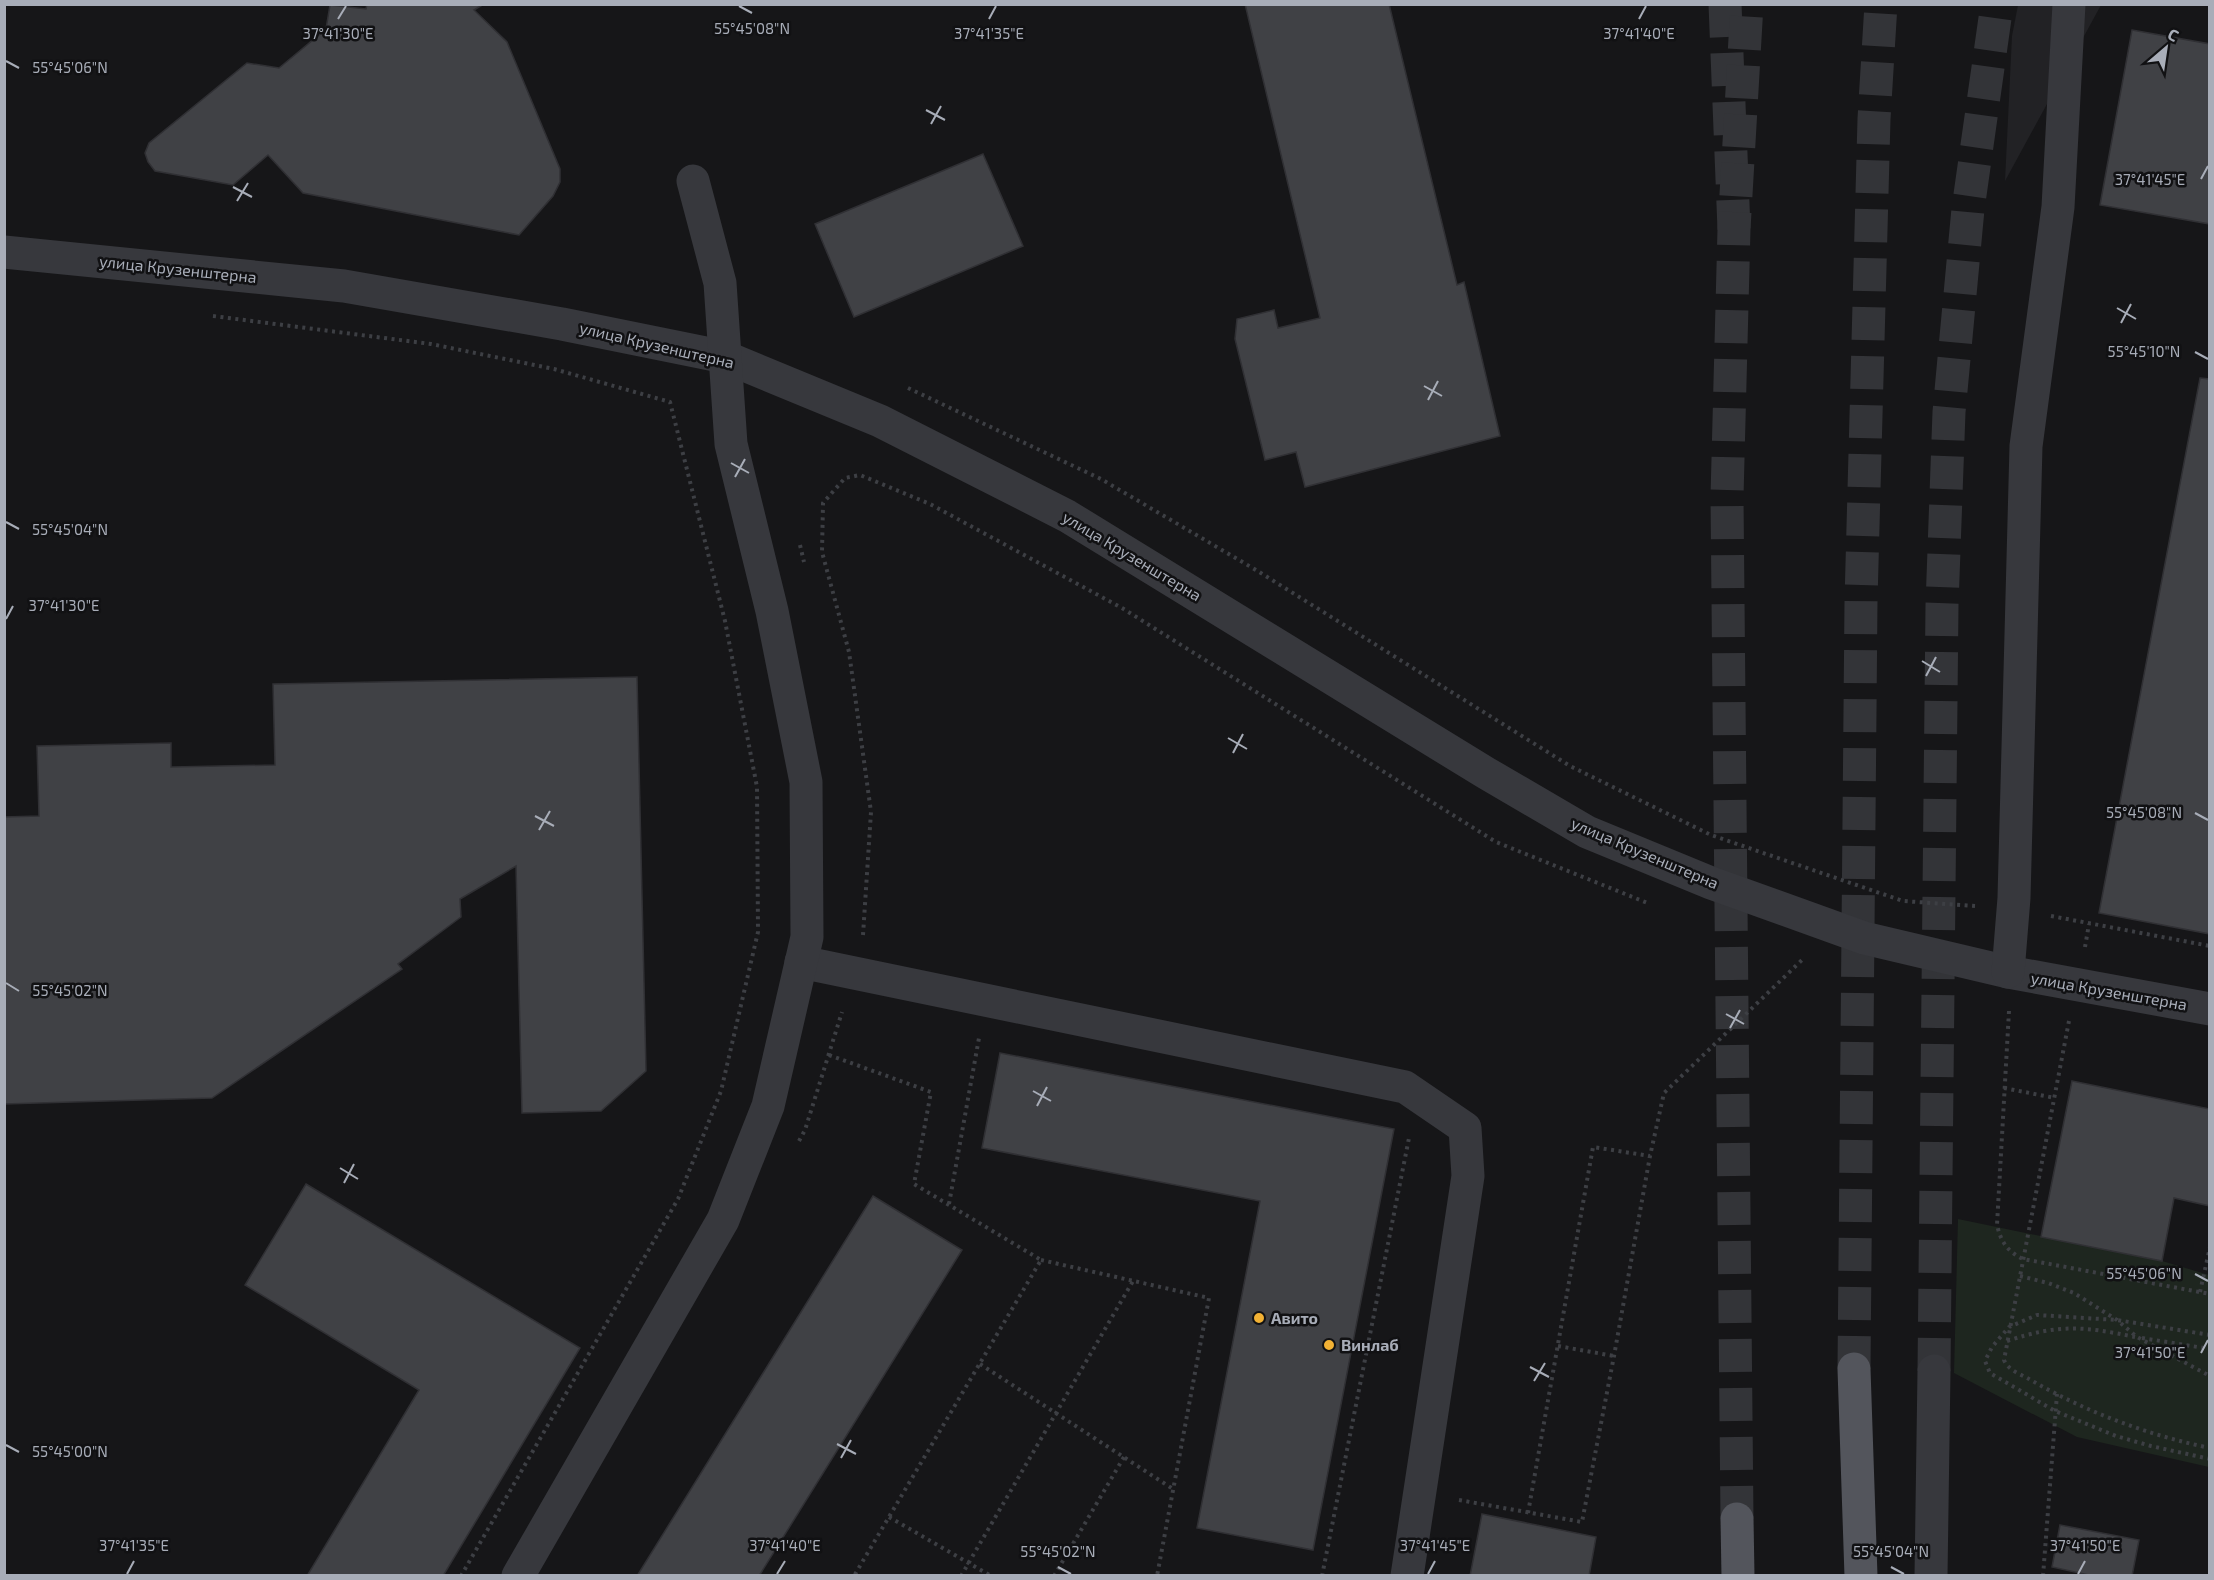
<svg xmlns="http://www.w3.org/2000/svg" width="2214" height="1580" viewBox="0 0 2214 1580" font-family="'Exo 2',sans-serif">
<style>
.built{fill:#222225}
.green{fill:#1e261f}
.building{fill:#404145;stroke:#303034;stroke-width:1.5}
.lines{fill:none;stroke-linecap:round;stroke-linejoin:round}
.minor-tunnel{stroke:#333438;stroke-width:33;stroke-dasharray:33 16;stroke-linecap:butt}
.major-tunnel{stroke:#333438;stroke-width:33;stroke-dasharray:33 16;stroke-linecap:butt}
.path{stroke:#3d3f44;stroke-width:4;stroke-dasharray:3 4.5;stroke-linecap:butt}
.minor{stroke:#37383d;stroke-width:33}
.major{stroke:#53555c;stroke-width:33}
.ticks{fill:none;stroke:#a8adb8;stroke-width:2}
.poi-dot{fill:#f2b134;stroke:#111113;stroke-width:2}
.labels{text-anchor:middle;stroke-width:5;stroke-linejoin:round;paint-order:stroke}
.street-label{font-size:16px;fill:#a8adb8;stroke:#111113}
.poi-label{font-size:16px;font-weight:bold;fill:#a8adb8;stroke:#111113;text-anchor:start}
.ticks-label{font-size:15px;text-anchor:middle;fill:#a8adb8;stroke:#111113;stroke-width:5;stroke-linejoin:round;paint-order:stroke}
</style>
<rect width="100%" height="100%" fill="#161618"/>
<path class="built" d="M2018,5H2101L2005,181L2012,36Z"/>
<path class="green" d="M1958,1219L2162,1261L2209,1275V1467L2077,1437L1954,1373Z"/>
<g class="building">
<path d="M367,4H484L474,10L507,42L560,169V182L553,196L519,235L303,193L268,155L233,185L155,171L148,162L145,153L149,143L247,63L279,68L326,29L330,5L366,9Z"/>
<path d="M1245,4H1389L1457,285L1464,282L1500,436L1305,487L1296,452L1265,460L1235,339L1237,319L1274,310L1278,328L1320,318Z"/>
<path d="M2132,30L2210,44V224L2100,205Z"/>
<path d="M983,154L1023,246L854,317L815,224Z"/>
<path d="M2200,378L2210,379V934L2099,913Z"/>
<path d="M637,677L646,1071L601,1111L522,1113L516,866L460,899L461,917L398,964L402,969L212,1098L4,1104V817L39,816L37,746L171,743V767L275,765L273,684Z"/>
<path d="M1000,1053L1394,1129L1313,1550L1197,1528L1260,1201L982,1148Z"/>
<path d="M2072,1081L2210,1109V1206L2174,1198L2162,1261L2041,1237Z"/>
<path d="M306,1184L580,1348L443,1576H307L419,1390L245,1285Z"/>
<path d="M873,1196L962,1250L759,1576H637Z"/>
<path d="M1482,1514L1596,1537L1589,1576H1470Z"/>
<path d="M2060,1525L2139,1540L2132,1576H2093L2052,1567Z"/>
</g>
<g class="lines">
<g class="minor-tunnel">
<path d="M1725,4L1734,229"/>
<path d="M1934,1371L1942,605L1949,412L1968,209L1997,4"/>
</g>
<g class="major-tunnel">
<path d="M1854,1369L1861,601L1874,119L1881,4"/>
<path d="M1737,1519L1727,497L1734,229L1747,4"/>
</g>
<g class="path">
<path d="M213,316L431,344L554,369L670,402L725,621L757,787L758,932L721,1091L678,1199L461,1576"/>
<path d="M908,388L1101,479L1256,570L1570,766L1711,835L1903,901L1975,906"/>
<path d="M800,545L804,562"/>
<path d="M2051,916L2210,946"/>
<path d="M863,935L871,812L849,652L822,552L823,503L845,478L860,475L930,504L1122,608L1496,842L1650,904"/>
<path d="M2085,947L2089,924"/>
<path d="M2009,1011L1997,1225C2001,1242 2007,1251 2023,1259L2210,1294"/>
<path d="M2069,1021L2004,1360C2008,1370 2020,1374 2029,1379C2084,1411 2147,1435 2210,1448"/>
<path d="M829,1055L931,1092L914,1184L1041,1260L854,1576"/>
<path d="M2004,1088L2055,1098"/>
<path d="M799,1141L805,1130L842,1012"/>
<path d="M949,1204L979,1038"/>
<path d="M1041,1260L1209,1298L1157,1576"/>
<path d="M2020,1276L2048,1283L2074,1293L2117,1320L2137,1337L2210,1376"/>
<path d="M2200,1292L2210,1247"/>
<path d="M2210,1335L2117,1320L2037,1315L2009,1327L1992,1347L1985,1361L1990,1373L2055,1411L2116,1436L2151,1446L2210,1459"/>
<path d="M2142,1338L2210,1349"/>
<path d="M2007,1341C2058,1324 2083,1326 2135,1337"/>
<path d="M1558,1346L1614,1356"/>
<path d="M980,1364L1173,1489"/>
<path d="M1459,1500L1582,1522L1614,1356L1650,1156L1664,1093L1803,959"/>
<path d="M1528,1513L1593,1147L1650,1156"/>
<path d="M889,1517L991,1576"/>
<path d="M961,1576L1133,1281"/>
<path d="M1054,1576L1124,1457"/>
<path d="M1322,1576L1409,1138"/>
<path d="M2043,1576L2057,1394"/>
</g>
<g class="minor">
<path d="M4,252L344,286L562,324L725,357L880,421L1067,516L1486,773L1587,832L1711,883L1864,938L2008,972L2210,1009"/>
<path d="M801,962L1405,1087L1465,1128L1468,1176L1407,1576"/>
<path d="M2008,972L2014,898L2026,446L2058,207L2069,4"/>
<path d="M518,1576L723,1220L768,1106L807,937L806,782L772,611L731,444L720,283L693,181"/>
<path d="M1931,1576L1934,1371"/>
</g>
<g class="major">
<path d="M1854,1369L1861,1576"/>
<path d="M1737,1519L1738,1576"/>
</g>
</g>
<path class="ticks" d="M739,6L752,13M338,19L346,6M989,19L996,6M1639,19L1646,6M6,61L19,68M926,110L945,120M931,124L941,106M2201,179L2208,166M233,187L252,197M237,201L248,183M2117,308L2136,319M2121,323L2131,304M2195,352L2208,359M1424,386L1442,396M1428,400L1438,381M731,463L749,473M735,477L745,459M6,522L19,529M6,619L13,606M1922,661L1940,672M1926,676L1936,657M1228,738L1247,749M1233,753L1243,734M2195,813L2208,820M535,816L554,826M539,830L550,811M6,983L19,991M1726,1014L1744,1024M1730,1028L1740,1010M1033,1091L1051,1101M1037,1106L1047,1087M340,1168L358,1179M344,1183L354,1164M2195,1274L2208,1281M2201,1353L2208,1340M1530,1367L1549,1377M1534,1381L1545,1363M837,1444L856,1454M6,1445L19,1452M841,1458L851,1440M1058,1567L1071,1574M1891,1567L1904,1574M127,1574L134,1561M777,1574L785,1561M1428,1574L1435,1561M2078,1574L2085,1561"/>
<g class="poi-dot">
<circle cx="1259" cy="1318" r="6"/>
<circle cx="1329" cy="1345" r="6"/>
</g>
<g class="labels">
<g class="street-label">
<text transform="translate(178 269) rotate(6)" y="6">улица Крузенштерна</text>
<text transform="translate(657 345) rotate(13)" y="6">улица Крузенштерна</text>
<text transform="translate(1132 556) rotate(31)" y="6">улица Крузенштерна</text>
<text transform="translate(1645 853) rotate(23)" y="6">улица Крузенштерна</text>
<text transform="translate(2109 991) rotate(10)" y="6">улица Крузенштерна</text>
</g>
<g class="poi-label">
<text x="1271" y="1324">Авито</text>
<text x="1341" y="1351">Винлаб</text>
</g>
</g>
<g class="ticks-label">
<text x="752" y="34">55°45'08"N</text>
<text x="338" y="39">37°41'30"E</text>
<text x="989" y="39">37°41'35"E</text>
<text x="1639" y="39">37°41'40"E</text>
<text x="70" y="73">55°45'06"N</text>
<text x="2150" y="185">37°41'45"E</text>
<text x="2144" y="357">55°45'10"N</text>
<text x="70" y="535">55°45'04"N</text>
<text x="64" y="611">37°41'30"E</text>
<text x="2144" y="818">55°45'08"N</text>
<text x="70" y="996">55°45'02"N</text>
<text x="2144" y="1279">55°45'06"N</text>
<text x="2150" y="1358">37°41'50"E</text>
<text x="70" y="1457">55°45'00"N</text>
<text x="134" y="1551">37°41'35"E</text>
<text x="785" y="1551">37°41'40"E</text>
<text x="1435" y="1551">37°41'45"E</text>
<text x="2085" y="1551">37°41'50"E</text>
<text x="1058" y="1557">55°45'02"N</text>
<text x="1891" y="1557">55°45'04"N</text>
</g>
<rect width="2214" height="1580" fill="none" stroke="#a8adb8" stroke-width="12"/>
<g transform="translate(2166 48) rotate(29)" stroke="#111113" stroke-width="4.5" paint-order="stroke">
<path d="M0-4.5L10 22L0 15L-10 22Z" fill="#a8adb8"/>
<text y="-9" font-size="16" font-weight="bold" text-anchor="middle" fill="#a8adb8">С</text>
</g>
</svg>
